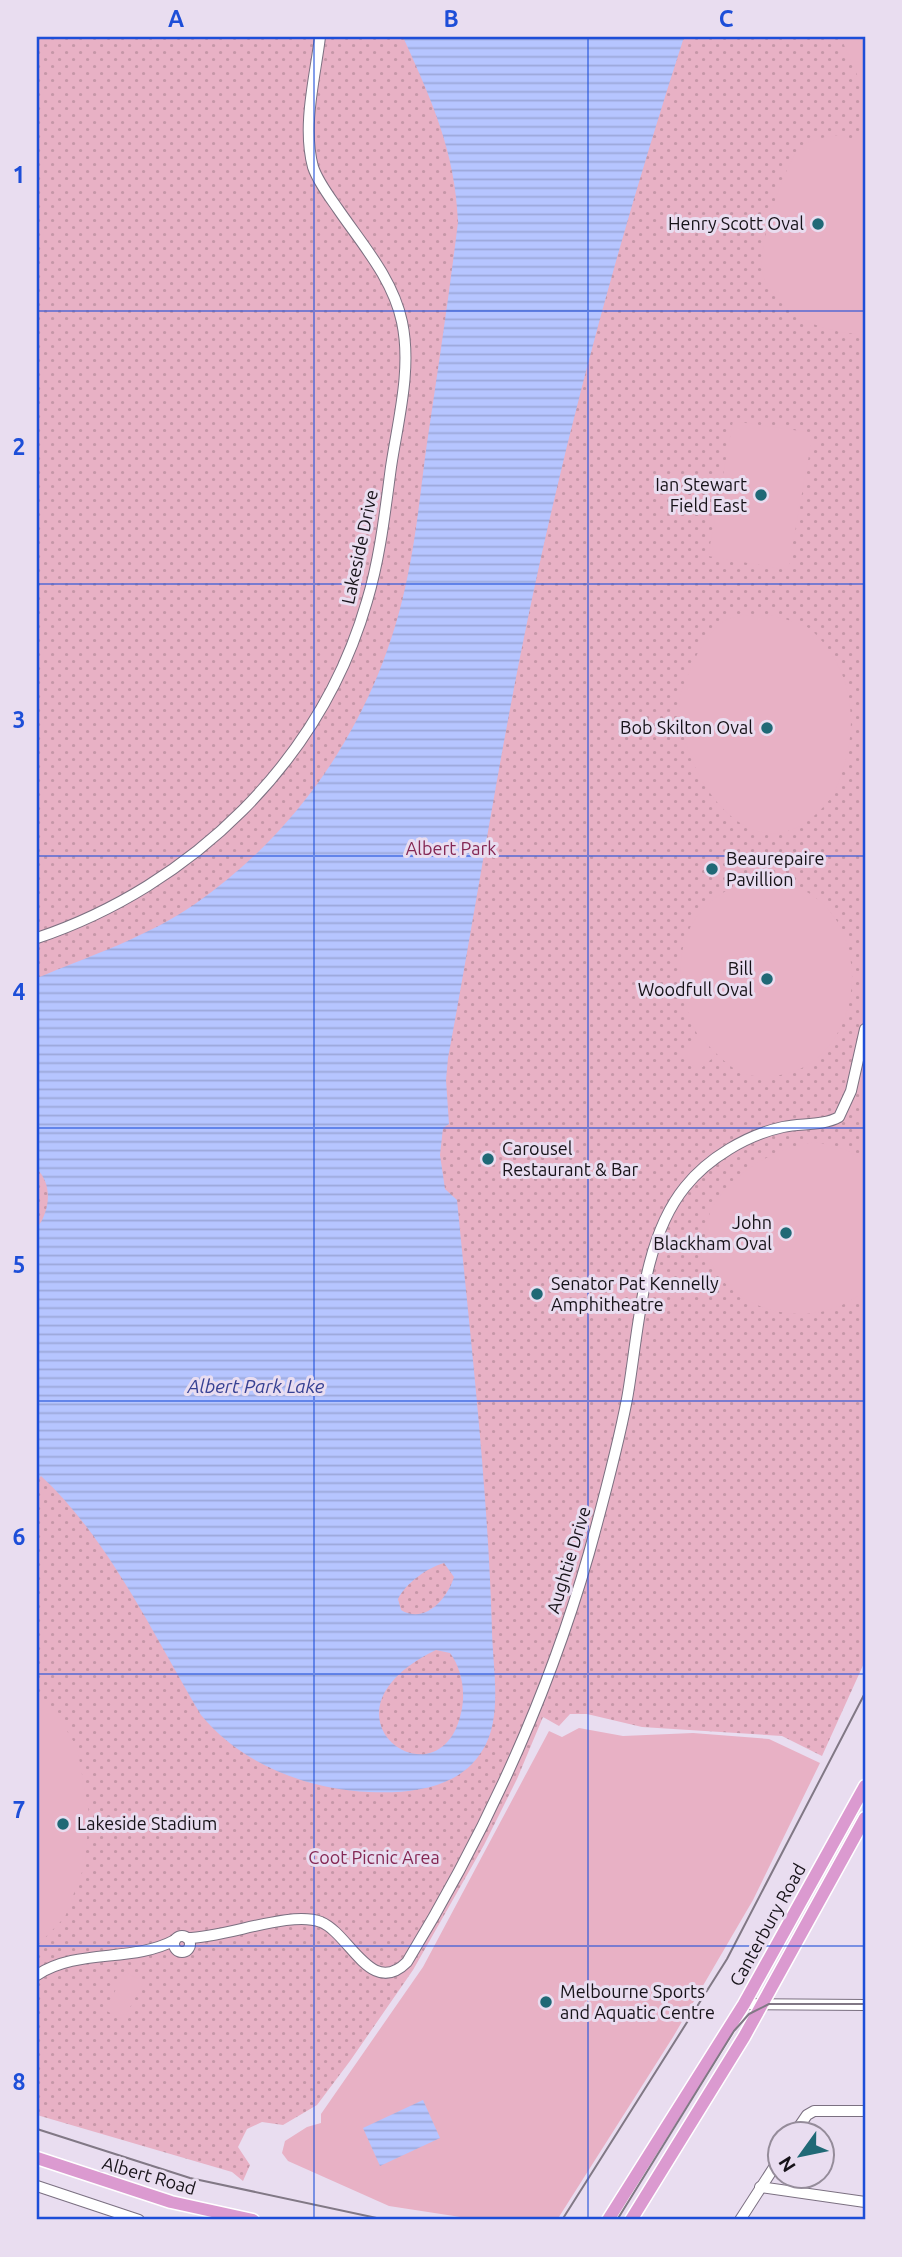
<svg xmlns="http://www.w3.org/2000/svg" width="902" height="2257" viewBox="0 0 902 2257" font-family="Ubuntu,sans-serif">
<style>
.green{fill:url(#green-dots)}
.pitch{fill:#e8b1c5}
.water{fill:url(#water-rules);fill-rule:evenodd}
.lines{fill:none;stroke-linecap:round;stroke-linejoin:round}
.minor-casing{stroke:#7b7081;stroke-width:12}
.major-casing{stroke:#fff;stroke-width:15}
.minor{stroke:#fff;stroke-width:10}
.major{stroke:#db9ad0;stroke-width:12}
.tram{stroke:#817885;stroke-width:2}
.grid{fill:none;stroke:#1d4ed8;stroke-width:2;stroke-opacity:0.55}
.poi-dot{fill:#206976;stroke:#e9ddf0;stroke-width:2.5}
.labels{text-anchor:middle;stroke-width:6;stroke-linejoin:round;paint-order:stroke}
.poi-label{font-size:18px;fill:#161218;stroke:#e9ddf0;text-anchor:end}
.street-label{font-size:18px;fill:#161218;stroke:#e9ddf0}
.park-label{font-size:18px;fill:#852854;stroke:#e9ddf0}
.water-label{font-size:19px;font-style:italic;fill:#364193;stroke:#e9ddf0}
.neatline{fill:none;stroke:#1d4ed8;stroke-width:2.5}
.grid-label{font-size:23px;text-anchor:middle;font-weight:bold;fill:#1d4ed8}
</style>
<defs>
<pattern id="green-dots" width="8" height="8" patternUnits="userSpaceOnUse" patternTransform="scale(1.75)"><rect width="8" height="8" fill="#e8b1c5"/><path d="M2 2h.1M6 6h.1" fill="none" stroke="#c697a8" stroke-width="1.8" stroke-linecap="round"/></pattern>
<pattern id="water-rules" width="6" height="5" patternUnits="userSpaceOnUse" patternTransform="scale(1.75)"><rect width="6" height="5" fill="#b6c5ff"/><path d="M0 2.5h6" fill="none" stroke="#9ca8da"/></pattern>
</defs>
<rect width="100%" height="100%" fill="#e9ddf0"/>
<path class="green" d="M37,37H865V1661L822,1756L782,1736L642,1727L587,1714H570L559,1726L543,1717L517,1779L484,1845L413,1970L350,2061L317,2105L283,2125L262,2122L247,2129L238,2147L250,2165L243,2181L232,2172L37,2115Z"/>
<g class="pitch">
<path d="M865,37V83L858,77L841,38Z"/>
<path d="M838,135L865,142V330C854,337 841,332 829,329C803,323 775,304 764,278C754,254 782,171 798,150C808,138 824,138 838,135Z"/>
<path d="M733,421L813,433L788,570L708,556Z"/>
<path d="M771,615C782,619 801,622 810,629C853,667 860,724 841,775C838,783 836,792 830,799C759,889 682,782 679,704C679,690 690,672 695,659C701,646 714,625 728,619C740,614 758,616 771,615Z"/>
<path d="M753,879C892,879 873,1076 768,1076C759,1076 750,1077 742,1073C727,1066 716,1053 705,1042L715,1056L698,1071L681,1052L698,1036C665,970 677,903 753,879Z"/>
<path d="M817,1142L846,1150L865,1160V1291C775,1362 637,1253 744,1172C764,1157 791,1144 817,1142Z"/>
<path d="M37,1695L52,1707L77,1747L89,1813L85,1864L65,1917L39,1944Z"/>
<path d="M579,1728L623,1736L693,1733L769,1739L820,1763L753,1900L673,2037L557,2220H480L389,2206L288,2161L282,2153L285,2141L307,2127L321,2123V2114L423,1967L549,1731L562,1737Z"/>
<path d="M125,1972L144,1982L123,2020L105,2010Z"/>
</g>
<g class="water">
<path d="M403,37H684C625,220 573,406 533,594C500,748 477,903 448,1058L446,1080L449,1124L443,1128L440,1155L445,1189L457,1200C471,1344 488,1488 492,1632C493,1669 503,1719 482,1751C459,1789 409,1794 369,1792C306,1789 241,1764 201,1715C154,1636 109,1539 41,1476L37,1480V1228C50,1211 53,1185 37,1169V978C90,956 147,937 195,904C307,826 382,707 408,574C417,531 421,486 427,443C438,369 449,296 458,222C455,151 432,101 403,37ZM444,1563L454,1577C448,1597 426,1625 401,1610L398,1599C406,1583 427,1568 444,1563ZM436,1650L450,1653C462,1669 466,1693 461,1713C440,1810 304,1714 436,1650Z"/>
<path d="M423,2100L440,2138L380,2166L363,2128Z"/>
</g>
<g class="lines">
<defs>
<g id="minor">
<path d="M37,938C192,886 321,761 367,601C380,558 385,512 391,467C398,420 412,369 402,322C393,279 362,244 338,209C329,196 318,182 313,167C302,126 315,78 320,37"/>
<circle cx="182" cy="1944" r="8"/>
<path d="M187,1938C225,1938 290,1910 321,1922C350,1934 371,1998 407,1962C485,1834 548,1697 589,1553C603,1502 617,1451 627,1399C639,1332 641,1241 685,1187C708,1158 747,1135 783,1127C801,1123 823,1126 839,1117L851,1091L865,1029"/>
<path d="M37,1975C78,1948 132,1963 175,1940"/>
<path d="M744,2004L865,2005"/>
<path d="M794,2134L807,2115L814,2111H865"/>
<path d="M37,2186L139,2220"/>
<path d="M760,2187L865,2202"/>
<path d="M740,2220L780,2158"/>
</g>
<g id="major">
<path d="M37,2158L171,2202L253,2220"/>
<path d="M608,2220L744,2004L865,1786"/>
<path d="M631,2220L744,2037L865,1818"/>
</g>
</defs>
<use href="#minor" class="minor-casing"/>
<use href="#major" class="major-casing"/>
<use href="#minor" class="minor"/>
<use href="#major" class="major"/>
<g class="tram">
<path d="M37,2129L190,2178L386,2220"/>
<path d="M562,2220L727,1959L865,1693"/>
<path d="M617,2220L734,2031L749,2014L769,2004H865"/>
</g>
</g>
<path class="grid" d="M314,37V2220M588,37V2220M37,311H865M37,584H865M37,856H865M37,1128H865M37,1401H865M37,1674H865M37,1946H865"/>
<g class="poi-dot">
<circle cx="818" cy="224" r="7"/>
<circle cx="761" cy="495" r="7"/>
<circle cx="767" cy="728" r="7"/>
<circle cx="712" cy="869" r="7"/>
<circle cx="767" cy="979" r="7"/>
<circle cx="488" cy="1159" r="7"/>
<circle cx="786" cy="1233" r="7"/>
<circle cx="537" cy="1294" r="7"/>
<circle cx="63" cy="1824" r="7"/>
<circle cx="546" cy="2002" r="7"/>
</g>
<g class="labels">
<g class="poi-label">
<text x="804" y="230">Henry Scott Oval</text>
<text x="747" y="491">Ian Stewart<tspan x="747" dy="21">Field East</tspan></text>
<text x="753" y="734">Bob Skilton Oval</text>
<text x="726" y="865" text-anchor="start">Beaurepaire<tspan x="726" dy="21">Pavillion</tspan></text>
<text x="753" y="975">Bill<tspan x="753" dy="21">Woodfull Oval</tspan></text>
<text x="502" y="1155" text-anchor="start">Carousel<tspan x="502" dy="21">Restaurant &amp; Bar</tspan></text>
<text x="772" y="1229">John<tspan x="772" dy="21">Blackham Oval</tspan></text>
<text x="551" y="1290" text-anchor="start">Senator Pat Kennelly<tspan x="551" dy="21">Amphitheatre</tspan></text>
<text x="77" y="1830" text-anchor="start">Lakeside Stadium</text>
<text x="560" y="1998" text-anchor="start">Melbourne Sports<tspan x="560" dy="21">and Aquatic Centre</tspan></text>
</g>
<g class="street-label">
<text transform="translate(360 547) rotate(-78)" y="6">Lakeside Drive</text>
<text transform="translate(569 1560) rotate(-73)" y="6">Aughtie Drive</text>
<text transform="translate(768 1925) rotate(-61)" y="6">Canterbury Road</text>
<text transform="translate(149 2176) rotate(16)" y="6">Albert Road</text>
</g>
<g class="park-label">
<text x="451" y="855">Albert Park</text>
<text x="374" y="1864">Coot Picnic Area</text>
</g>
<g class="water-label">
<text x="256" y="1393">Albert Park Lake</text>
</g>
</g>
<rect width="902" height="2257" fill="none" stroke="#e9ddf0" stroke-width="77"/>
<g transform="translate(801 2155) rotate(237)"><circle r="33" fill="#e9ddf0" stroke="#958c9a" stroke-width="2"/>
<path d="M0-5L12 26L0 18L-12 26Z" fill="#206976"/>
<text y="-10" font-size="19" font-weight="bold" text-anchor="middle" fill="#161218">N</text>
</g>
<rect x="38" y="38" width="826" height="2180" class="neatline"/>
<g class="grid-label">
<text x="176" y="27">A</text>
<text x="451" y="27">B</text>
<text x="726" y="27">C</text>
<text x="19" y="183">1</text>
<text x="19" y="455">2</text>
<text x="19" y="728">3</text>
<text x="19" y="1000">4</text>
<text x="19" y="1273">5</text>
<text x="19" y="1545">6</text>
<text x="19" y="1818">7</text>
<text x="19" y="2090">8</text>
</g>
</svg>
